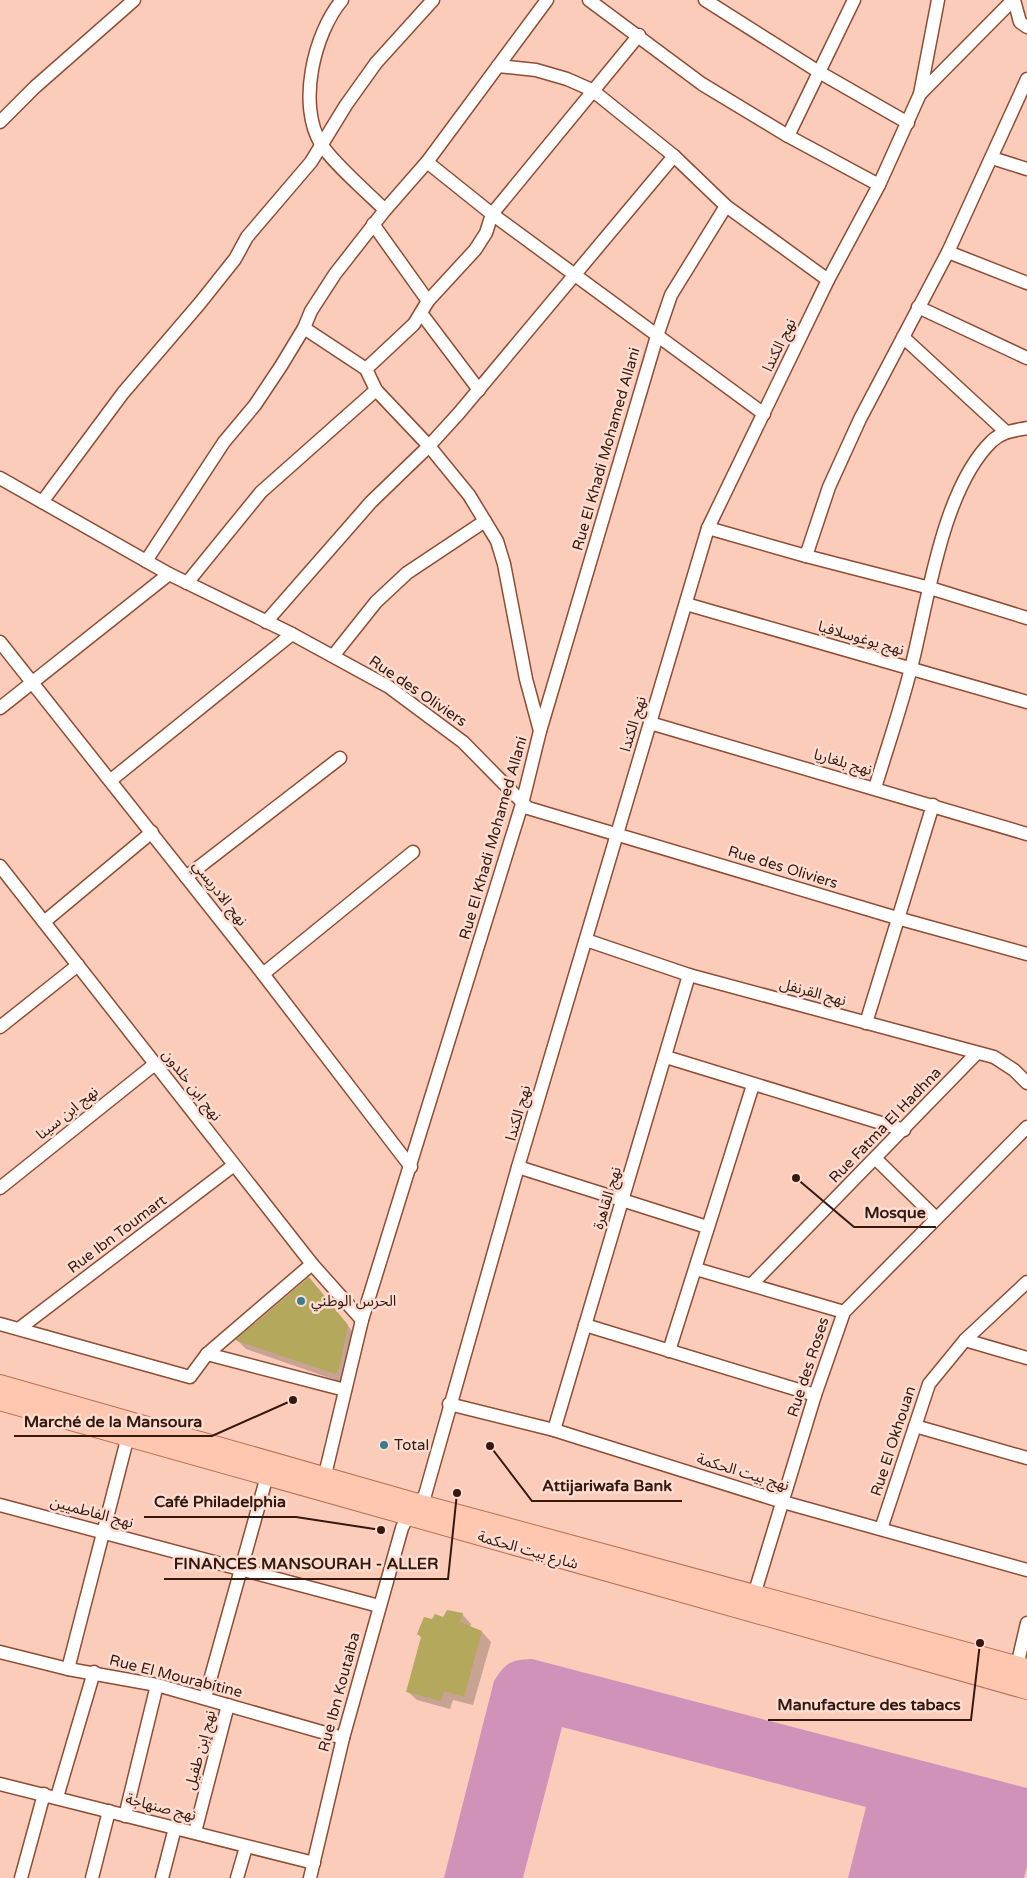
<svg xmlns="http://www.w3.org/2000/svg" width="1027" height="1878" viewBox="0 0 1027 1878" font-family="'Varela Round','Noto Sans Arabic',sans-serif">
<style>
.green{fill:#d192ba}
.shadow{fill:#0003}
.building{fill:#b3a85c}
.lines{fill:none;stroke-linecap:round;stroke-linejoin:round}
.minor-casing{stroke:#8f4c33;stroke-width:15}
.primary-casing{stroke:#b87156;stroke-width:22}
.minor{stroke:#fff;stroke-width:12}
.primary{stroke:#ffc6b0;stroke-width:20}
.poi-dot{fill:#3d7c90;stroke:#fdddd1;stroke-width:2}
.labels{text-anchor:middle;stroke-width:5;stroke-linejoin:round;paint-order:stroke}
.street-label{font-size:15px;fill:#35190e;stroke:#fdddd1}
.poi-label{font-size:15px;fill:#35190e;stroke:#fdddd1;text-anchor:start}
.leader{fill:none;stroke:#35190e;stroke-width:2}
.callout-dot{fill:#35190e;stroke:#fdddd1;stroke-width:2}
.callout-label{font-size:16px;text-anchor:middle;font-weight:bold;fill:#35190e;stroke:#fdddd1;stroke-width:5;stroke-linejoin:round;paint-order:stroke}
</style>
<rect width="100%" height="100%" fill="#fbccba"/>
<path class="green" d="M532,1659L1027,1788V1866L1024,1878H848L866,1807L562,1727L523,1878H444L494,1681C506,1663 509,1660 532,1659Z"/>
<g class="shadow">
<path d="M318,1288L356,1336L344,1383L246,1349L237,1340Z"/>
<path d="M462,1614L471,1624L470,1627L482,1632L491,1642L473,1705L453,1700L450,1709L417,1700L407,1691L433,1620Z"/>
</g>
<g class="building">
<path d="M309,1277L348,1325L339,1369L335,1374L235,1340Z"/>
<path d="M447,1610L463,1613L460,1622L482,1631L464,1697L444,1691L441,1701L406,1692L421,1637L417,1634L424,1617L432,1619L435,1614L443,1617Z"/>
</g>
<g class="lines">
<defs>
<g id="minor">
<path d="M342,0C314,33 297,105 321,144C333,163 367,192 385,210"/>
<path d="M589,0L702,84L788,136L879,185"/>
<path d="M705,0L819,72L908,123"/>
<path d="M1014,0L1020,22L1027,27"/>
<path d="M498,66L536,70L567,79L592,90L674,156L726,206L828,280"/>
<path d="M920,94L938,0"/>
<path d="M0,122L35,87L134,0"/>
<path d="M788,136L854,0"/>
<path d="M992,158L1027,169"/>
<path d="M427,162L492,214L764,414"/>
<path d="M373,224L428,301"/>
<path d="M948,252L1027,283"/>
<path d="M918,307L1027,358"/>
<path d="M421,313L479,390"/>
<path d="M304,328L366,369L376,390L429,446L469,495L497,541L504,564L526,679L540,731"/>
<path d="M903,337L1005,431"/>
<path d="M366,369L414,324L428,301L475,250L486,233L492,214L639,35"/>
<path d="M0,478L169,574L292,634L389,687L463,742L528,808L897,918L1027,954"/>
<path d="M42,502L123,393L200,303L235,259L247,237L311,162L346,105L376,63L433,0"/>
<path d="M708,528L806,556L930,588L1027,618"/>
<path d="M806,556L829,487L860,419L948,252L1027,79"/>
<path d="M146,561L224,442L255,405L281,366L304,328L311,311L335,274L385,210L427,162L547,0"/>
<path d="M187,583L261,492L376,390"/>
<path d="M686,604L1027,702"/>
<path d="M266,622L371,502L429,446L459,413L674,156"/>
<path d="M0,642L263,974L411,1167"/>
<path d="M333,656L376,602L407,573L485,521"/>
<path d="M0,708L169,574"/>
<path d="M650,723L1027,834"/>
<path d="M111,780L292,634"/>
<path d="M875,788C887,748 901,708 911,668C928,602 942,489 992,441C1003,431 1013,431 1027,428"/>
<path d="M0,866L312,1264L362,1320"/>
<path d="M186,877L340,758"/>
<path d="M44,922L152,832"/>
<path d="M586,940L689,975L994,1057L1014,1070L1027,1083"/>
<path d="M263,974L413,852"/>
<path d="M866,1023L933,805"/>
<path d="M0,1027L78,965"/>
<path d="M666,1057L904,1130"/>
<path d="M876,1159L936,1218"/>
<path d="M518,1167L707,1227"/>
<path d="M0,1188L155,1064"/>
<path d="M696,1269L844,1312"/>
<path d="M752,1284L977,1053"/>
<path d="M0,1324L190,1377L207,1354L312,1264"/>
<path d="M585,1325L815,1395"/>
<path d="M20,1328L234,1165"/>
<path d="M965,1340L1027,1358"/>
<path d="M669,1351L753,1085"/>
<path d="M207,1354L345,1390"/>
<path d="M449,1404L554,1430L783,1502L1027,1570"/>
<path d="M915,1426L1027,1458"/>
<path d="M554,1430L689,975"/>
<path d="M323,1483L362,1320L522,804L540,731L657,336L671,295L726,206"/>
<path d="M0,1505L379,1606"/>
<path d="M881,1529L929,1384L965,1340L1027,1282"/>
<path d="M754,1595L815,1395L844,1312L1027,1127"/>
<path d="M0,1652L68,1669L157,1685L343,1738"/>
<path d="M1017,1666L1027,1623"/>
<path d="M68,1669L128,1436"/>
<path d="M205,1698L267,1476"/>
<path d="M0,1784L314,1863"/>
<path d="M57,1797L94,1672"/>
<path d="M125,1816L157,1685"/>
<path d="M195,1832L228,1705"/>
<path d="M21,1878L44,1794"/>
<path d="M92,1878L109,1811"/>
<path d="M162,1878L175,1828"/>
<path d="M237,1878L246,1847"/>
<path d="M310,1878L343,1738L402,1528L408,1516L425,1495L518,1167L708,528L828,280L879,185L920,94L1013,0"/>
</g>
<g id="primary">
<path d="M0,1385L418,1504L1027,1669"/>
<path d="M0,1400L1027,1689"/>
</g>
</defs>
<use href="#minor" class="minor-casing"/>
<use href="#primary" class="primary-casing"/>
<use href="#minor" class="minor"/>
<use href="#primary" class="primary"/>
</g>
<g class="poi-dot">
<circle cx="301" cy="1301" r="5"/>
<circle cx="384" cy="1445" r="5"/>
</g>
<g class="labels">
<g class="street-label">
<text transform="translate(779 345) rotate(-64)" y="5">نهج الكندا</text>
<text transform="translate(606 449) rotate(-74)" y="5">Rue El Khadi Mohamed Allani</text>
<text transform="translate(861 638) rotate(16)" y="5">نهج يوغوسلافيا</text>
<text transform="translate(418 691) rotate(34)" y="5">Rue des Oliviers</text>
<text transform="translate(633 724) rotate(-73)" y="5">نهج الكندا</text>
<text transform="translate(843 762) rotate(16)" y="5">نهج بلغاريا</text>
<text transform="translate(493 838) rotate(-74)" y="5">Rue El Khadi Mohamed Allani</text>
<text transform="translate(783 867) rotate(17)" y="5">Rue des Oliviers</text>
<text transform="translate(220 893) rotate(52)" y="5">نهج الادريسي</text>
<text transform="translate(813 992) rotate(15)" y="5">نهج القرنفل</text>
<text transform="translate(192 1085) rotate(52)" y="5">نهج ابن خلدون</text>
<text transform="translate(67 1113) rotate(-39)" y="5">نهج ابن سينا</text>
<text transform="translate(518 1113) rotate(-74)" y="5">نهج الكندا</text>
<text transform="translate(885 1125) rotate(-46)" y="5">Rue Fatma El Hadhna</text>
<text transform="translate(607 1198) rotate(-73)" y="5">نهج القاهرة</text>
<text transform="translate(117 1234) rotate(-37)" y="5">Rue Ibn Toumart</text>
<text transform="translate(808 1367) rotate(-72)" y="5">Rue des Roses</text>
<text transform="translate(893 1441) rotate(-72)" y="5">Rue El Okhouan</text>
<text transform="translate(743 1472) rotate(17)" y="5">نهج بيت الحكمة</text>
<text transform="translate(92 1512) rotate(15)" y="5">نهج الفاطميين</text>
<text transform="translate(528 1550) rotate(16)" y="5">شارع بيت الحكمة</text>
<text transform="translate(176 1676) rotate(14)" y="5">Rue El Mourabitine</text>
<text transform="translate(339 1692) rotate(-75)" y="5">Rue Ibn Koutaiba</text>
<text transform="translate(200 1750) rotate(-75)" y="5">نهج إبن طفيل</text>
<text transform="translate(161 1807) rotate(14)" y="5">نهج صنهاجة</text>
</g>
<g class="poi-label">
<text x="311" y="1306">الحرس الوطني</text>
<text x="394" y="1450">Total</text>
</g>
</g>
<path class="leader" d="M796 1178L854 1227H936M293 1400L212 1436H14M490 1446L532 1501H682M381 1530L296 1517H144M457 1493L448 1579H164M980 1643L971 1720H768"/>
<g class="callout-dot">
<circle cx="796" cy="1178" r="5"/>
<circle cx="293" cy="1400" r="5"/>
<circle cx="490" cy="1446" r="5"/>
<circle cx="381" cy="1530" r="5"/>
<circle cx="457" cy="1493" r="5"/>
<circle cx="980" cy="1643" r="5"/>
</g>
<g class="callout-label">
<text x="895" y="1218">Mosque</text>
<text x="113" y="1427">Marché de la Mansoura</text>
<text x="607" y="1491">Attijariwafa Bank</text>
<text x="220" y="1507">Café Philadelphia</text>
<text x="306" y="1569">FINANCES MANSOURAH - ALLER</text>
<text x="869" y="1710">Manufacture des tabacs</text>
</g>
</svg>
